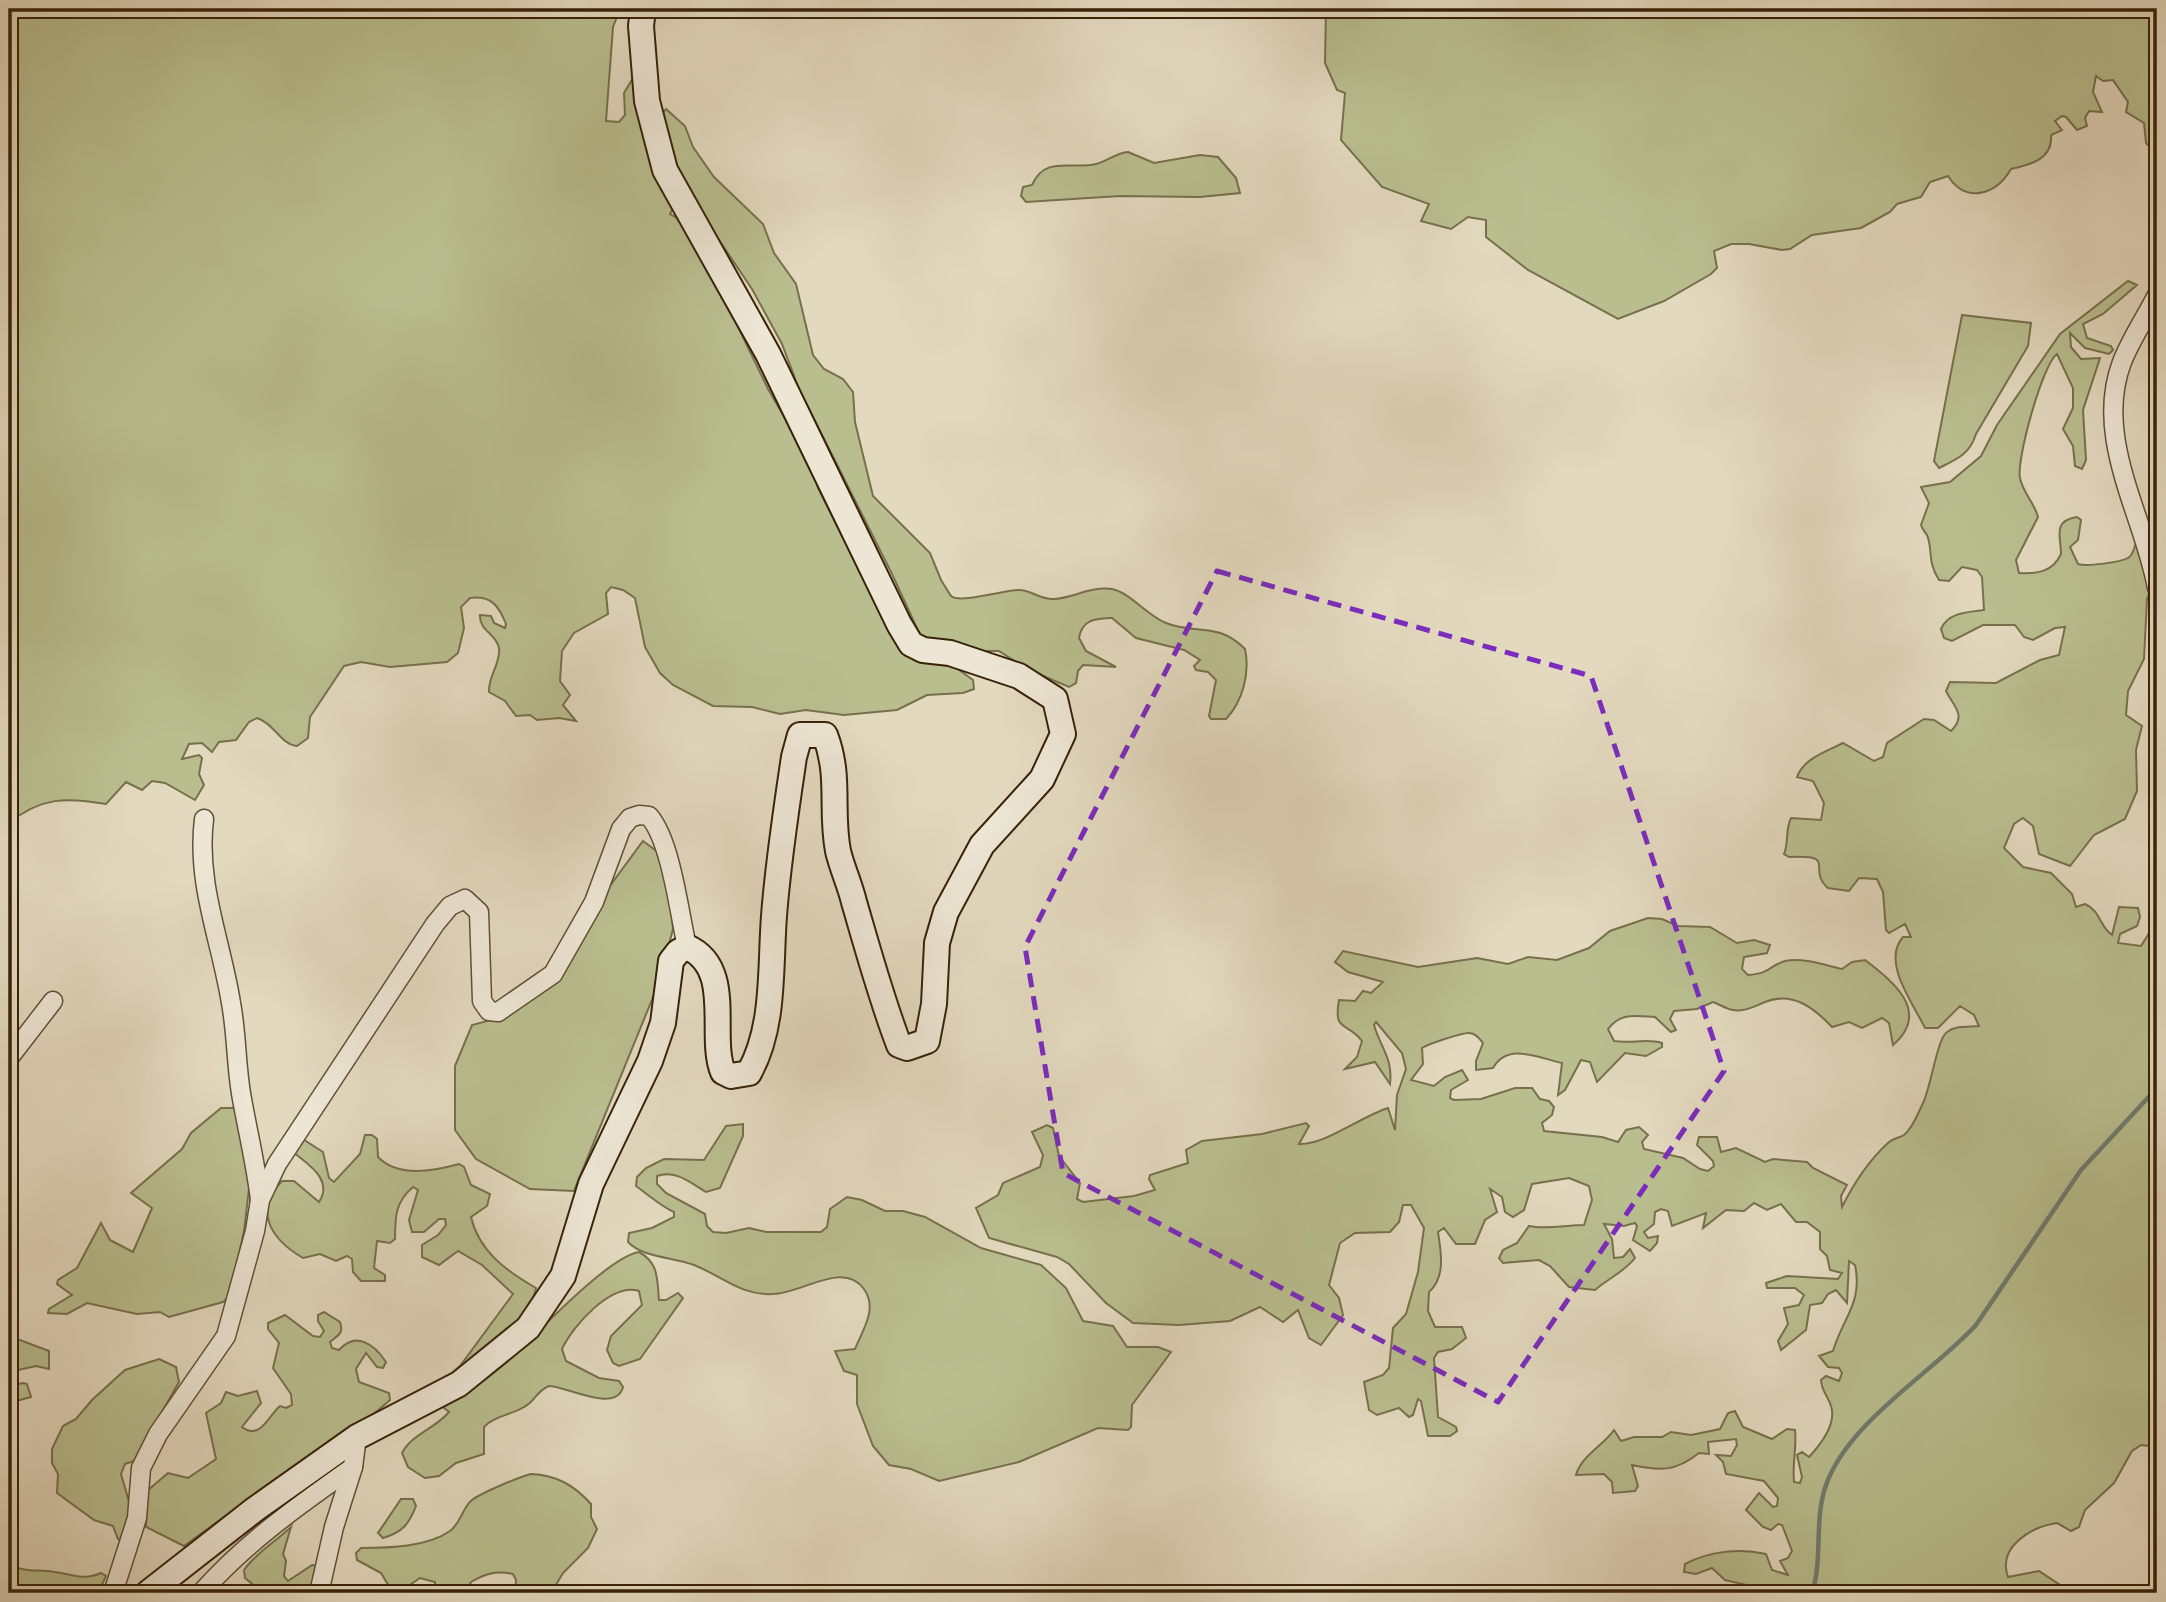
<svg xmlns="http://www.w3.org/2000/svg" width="2166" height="1602" viewBox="0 0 2166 1602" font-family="'IM FELL DW Pica',serif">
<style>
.green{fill:#b9be8f;stroke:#78704c;stroke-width:2}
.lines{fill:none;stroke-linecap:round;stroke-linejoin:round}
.stream{stroke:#707d6f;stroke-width:4.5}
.street-casing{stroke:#635036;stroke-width:21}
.secondary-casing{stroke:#382208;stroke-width:28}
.street{stroke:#ede6d5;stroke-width:18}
.secondary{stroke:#ede6d5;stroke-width:24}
.marked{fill:none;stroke:#7b2cbf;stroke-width:5;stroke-dasharray:14 9;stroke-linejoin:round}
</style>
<rect width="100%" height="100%" fill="#e3d9bf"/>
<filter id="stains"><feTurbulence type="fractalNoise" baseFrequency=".00286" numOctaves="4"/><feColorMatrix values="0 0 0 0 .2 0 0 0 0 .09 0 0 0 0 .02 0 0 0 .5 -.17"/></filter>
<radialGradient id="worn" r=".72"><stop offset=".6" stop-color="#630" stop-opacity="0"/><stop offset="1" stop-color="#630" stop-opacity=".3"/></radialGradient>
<g class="green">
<path d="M9,9H620L613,27L606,121L619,122L625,115L624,93L633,78L673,208L670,214L677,218L699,246L768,389L814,468L818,488L868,587L951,664L973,680L974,689L963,693L927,695L897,710L844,715L806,710L780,714L752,707L713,706L673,685L660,673L645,647L635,598L623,590L611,587L606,593L608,614L574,633L562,651L560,681L570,695L563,705L576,721L559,718L537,720L530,715L516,716L505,701L489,692C488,676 501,663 499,648C496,633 479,631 480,615L491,616L494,623L505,628L506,624C499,606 491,595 470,598L461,607L464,628L458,653L447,662L390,667L361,662L344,666L310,717L308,738L297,746C281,745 274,723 257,718L249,722L236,740L219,742L212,752L202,743L189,744L182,759L199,755L202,758L199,774L204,785L195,800L165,783L152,781L142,790L126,782L106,804C67,797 41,797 9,823Z"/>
<path d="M1326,9H2157V154L2146,143L2144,123L2126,112L2128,102L2113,80L2103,81L2096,76L2093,92L2102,112L2089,111L2085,118L2087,126L2077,130L2066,117L2062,116L2055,121L2062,130L2051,135C2053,160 2029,165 2011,169C1996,195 1966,204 1948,176L1930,182L1921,197L1897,204L1890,212L1861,228L1812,235L1790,249L1782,250L1749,244H1731L1714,251L1717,268L1711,274L1664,301L1618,319L1528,270L1486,237V220L1468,217L1451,229L1421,221L1429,204L1382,187L1341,140L1345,93L1337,90L1325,63Z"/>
<path d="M666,109L685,126L693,147L714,177L763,224L774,253L796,284L813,355L824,369L843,379L853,392L855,422L873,496L930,553L941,580L951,596C961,604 1003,590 1019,590C1032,590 1040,600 1054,599C1073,598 1091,586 1112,589C1131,593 1146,615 1166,623C1195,635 1217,621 1245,649C1250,673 1243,701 1226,719H1211L1209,716L1216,680L1208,672L1196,670L1194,666L1200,660L1184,650L1136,638L1112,618C1095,619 1082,619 1079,638L1086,651L1116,667L1083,665L1078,671L1076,683L1069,687L1027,669L999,651H970L921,637L892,574L799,389L782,344L752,289L678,179L661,116Z"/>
<path d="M1128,152L1154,163L1200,155L1218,157L1236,178L1240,193L1200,197L1120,196L1026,202L1021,196L1023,187L1032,185C1045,155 1072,170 1096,164C1108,161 1116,153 1128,152Z"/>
<path d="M2128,281L2137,285L2103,314L2083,324L2087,338L2111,346L2113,350L2109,354L2085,348L2070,333L2071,347L2081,359L2100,358L2083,410L2086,460L2082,469L2075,466L2073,446L2063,429L2073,408V388L2057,354C2043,363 2016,460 2020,478C2023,493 2035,504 2038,517L2016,560L2019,573C2037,574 2053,572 2061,554C2061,536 2052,521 2077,517L2081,520L2078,540L2070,547L2078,564C2086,567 2121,562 2128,558C2134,555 2134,545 2138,539L2151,589L2147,599L2144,659L2128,691L2126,715L2142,726L2136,750L2137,791L2125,819L2094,835L2070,866L2039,854L2033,826L2023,818L2014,824L2004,848L2023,867L2051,873L2072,894L2076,907L2085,904C2101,911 2099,926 2112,935L2119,907L2138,908L2140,917L2137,926L2120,934L2118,943L2141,946L2151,930L2157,931V1447L2141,1445L2132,1451L2114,1483L2085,1510L2079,1527L2071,1531L2057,1523C2031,1527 1997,1547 2008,1577L2039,1571L2060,1585L2057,1593H1750L1747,1585L1725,1580L1712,1568L1696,1574L1684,1572L1685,1564C1709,1551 1740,1548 1766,1554L1772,1570L1788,1575L1780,1561L1788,1558L1792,1551L1782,1525L1778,1524L1771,1530L1763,1527L1746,1510L1759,1493L1773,1507L1777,1506L1778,1498L1764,1481L1726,1474L1723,1462L1716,1455L1731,1456L1737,1445L1736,1439L1708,1442L1709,1454L1699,1453C1675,1472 1660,1471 1632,1465L1638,1486L1635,1491L1613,1493L1612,1482L1604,1474L1576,1475C1581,1456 1603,1446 1614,1430L1621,1441L1634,1437H1662L1671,1432L1691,1435L1720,1429L1728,1413L1735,1411L1743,1427L1772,1439L1787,1429L1795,1430C1797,1448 1792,1463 1794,1482L1800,1483L1802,1477L1797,1455L1802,1452L1809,1457C1821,1444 1837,1424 1831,1406C1828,1395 1822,1393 1821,1380L1826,1376L1839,1381L1842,1373L1839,1368L1828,1367L1819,1356L1833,1351C1843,1317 1863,1303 1855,1265L1849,1261L1847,1303L1836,1290L1828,1294L1822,1303L1810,1305L1806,1330L1781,1350L1778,1341L1788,1324L1784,1308L1799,1305L1804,1295L1795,1288H1767L1766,1283L1787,1276L1838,1279L1842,1273L1830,1270L1827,1256L1820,1249V1232L1807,1222H1796L1781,1204L1767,1210L1754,1203L1744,1211L1726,1210L1703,1228L1706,1213L1672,1226L1668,1211L1661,1209L1655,1212L1654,1224L1644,1232L1648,1238L1658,1236L1657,1243L1650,1251L1633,1240L1637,1226L1635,1223L1624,1226L1604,1224L1612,1239L1614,1258L1623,1257L1630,1249L1635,1258C1624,1272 1609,1278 1595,1290L1569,1287L1550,1266L1539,1260L1503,1263L1499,1258L1503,1250L1517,1243L1529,1226C1546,1230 1566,1225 1584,1225L1592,1200L1589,1186L1569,1178L1532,1184L1524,1210L1513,1217L1505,1212L1502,1197L1490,1189L1497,1212L1485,1220L1475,1244H1456L1444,1228L1438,1232C1441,1252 1446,1277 1429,1292L1428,1311L1435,1327H1462L1466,1338L1452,1349L1438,1352L1434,1358L1438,1417L1456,1427L1457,1431L1450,1436H1428L1421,1401L1418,1399L1413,1415L1409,1417L1399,1408L1377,1415L1369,1410L1364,1382L1383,1375L1389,1368L1393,1328L1406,1314L1418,1272L1424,1228L1411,1205H1403L1399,1222L1390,1232L1355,1233L1340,1243L1329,1285L1339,1298L1343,1315L1321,1345L1309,1338L1298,1310L1283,1322L1260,1307L1230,1321L1179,1325L1133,1323L1106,1303L1069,1264L1057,1257L989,1238L976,1208L998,1195L1003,1183L1040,1167L1043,1155L1032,1132L1047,1125L1053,1128L1059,1156L1080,1183L1077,1199L1083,1202L1134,1196L1155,1190L1149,1179L1150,1175L1188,1163L1186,1150L1202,1141L1262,1134L1306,1123L1309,1126L1299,1144C1325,1145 1360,1117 1388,1108L1395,1130L1397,1095L1406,1069L1402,1053L1376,1022L1374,1025C1381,1049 1393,1058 1390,1084L1375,1062L1345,1069L1357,1057L1362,1041C1347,1021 1333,1033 1339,1000L1355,1001L1363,991L1371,993L1383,982L1348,972L1335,962L1343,951L1418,967L1477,958L1508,964L1528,957L1557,960L1589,948L1610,931L1648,918L1662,919L1678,926L1710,927L1737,943L1754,940L1770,945L1767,953L1744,957L1742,969L1748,975C1772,973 1768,966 1785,961C1802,957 1825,965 1842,969L1852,962L1865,960C1894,982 1931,1012 1893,1045L1889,1023L1882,1018L1862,1028L1849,1022L1832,1027C1814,1008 1793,991 1765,1002C1755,1006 1745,1012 1733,1010C1726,1009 1719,1004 1713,1002L1697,1009L1674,1011L1670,1019L1676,1030L1671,1032L1655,1017C1636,1016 1621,1012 1608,1029L1614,1041C1630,1044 1647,1038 1662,1043V1047L1646,1056L1625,1053L1597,1082L1590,1062L1581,1060L1565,1090L1558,1095L1562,1063C1538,1058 1508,1042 1493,1068L1476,1070V1061L1483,1043C1479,1038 1475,1033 1469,1033C1461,1033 1428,1044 1422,1048L1423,1064L1411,1080L1434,1086L1445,1077L1462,1070L1468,1080L1451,1090L1450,1098L1454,1100L1481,1099L1515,1088H1532L1540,1099L1549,1101L1554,1107L1552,1115L1542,1123L1544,1131L1602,1137L1618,1142L1626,1130L1639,1127L1648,1135L1642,1142L1644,1149L1683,1158L1700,1169L1708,1171L1714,1166L1713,1161L1697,1145L1699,1137H1717L1721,1152L1736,1148L1765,1162L1773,1159L1807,1162L1813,1168L1847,1185L1841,1196L1842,1207C1854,1183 1869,1160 1889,1142C1894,1138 1899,1138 1904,1135C1913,1128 1918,1113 1923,1103C1931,1087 1937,1039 1947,1032C1956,1025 1969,1027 1979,1026L1974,1015L1960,1006L1938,1028H1925C1913,1003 1881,962 1903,937H1911L1905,924L1889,933L1886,930L1883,892L1877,879L1859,878L1849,891L1828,888C1806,869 1839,854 1789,857L1784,854C1789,842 1785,830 1791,818L1821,820L1824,803L1813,781L1797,777C1804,758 1826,752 1843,743L1874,761L1883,757L1887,743L1924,719L1934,720L1951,731C1967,715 1954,707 1946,691L1950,682L1996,683L2040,660L2059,655L2065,627L2055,628L2033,640L2024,637L2015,625H1983L1952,641L1944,638L1941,629C1948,612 1969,612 1984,610L1982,577L1977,570L1962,567L1949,581L1939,580C1927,562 1933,549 1927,535C1925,532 1922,529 1921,525L1929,503L1921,487L1950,482L1981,456L1997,425L2060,334Z"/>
<path d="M1962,315L2031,323L2028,346L1976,434C1970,454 1957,459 1939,468L1934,461Z"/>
<path d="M643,841L667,859L673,929L660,980L574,1191L530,1189L476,1159L455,1130V1066L472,1025L510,1015L554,981L590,913Z"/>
<path d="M221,1108H235L252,1163L244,1231L230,1296L223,1302L169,1317L160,1312L137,1314L87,1303L67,1314L48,1313L49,1309L72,1295L57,1284L58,1280L77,1268L101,1223L110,1240L133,1252L152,1208L131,1193L182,1149L191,1133Z"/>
<path d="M743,1124V1136L720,1188L706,1192C691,1183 675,1169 657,1176V1184L666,1193L705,1214L707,1226L713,1232L726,1233L749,1228L766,1232H821L827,1227L830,1209L847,1197L862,1200L885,1211H903L925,1217L981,1248L1041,1265L1066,1288L1083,1321L1113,1326L1127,1347H1158L1171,1352L1132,1405L1131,1427L1128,1430L1098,1428L1019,1462L939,1481L911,1469L889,1465L873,1446L857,1404V1375L844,1371L835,1351L855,1349C863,1329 878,1309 864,1289C843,1260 801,1294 773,1294C741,1296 722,1276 694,1265C674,1257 643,1258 628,1242L629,1233L652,1228L674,1217V1212C662,1207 647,1194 636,1186L637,1177L646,1168L664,1159L704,1160L726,1126Z"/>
<path d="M365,1135H372L377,1139L378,1157C398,1178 434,1171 459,1164L464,1167L471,1185L490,1194L487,1206L471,1217C479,1251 506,1271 536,1288C531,1319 473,1369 445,1379L460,1366L513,1294L482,1265L458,1251L439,1265L422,1257V1245L438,1235L446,1225L445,1219H439L424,1232H412L409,1220L418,1190L413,1187C395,1202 395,1218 395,1239L390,1243L377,1241L374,1268L385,1275V1281H361L353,1272L352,1259L347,1256L336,1261L320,1254L303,1258C272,1240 252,1211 282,1181H294L319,1202C334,1179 307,1164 293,1152L301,1138L323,1152L329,1178L334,1182L360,1154Z"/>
<path d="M639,1252C659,1263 657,1279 659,1300H666L678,1293L683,1298L640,1359L619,1366L613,1363L607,1350L611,1336L642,1305L639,1291C611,1282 572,1327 562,1349L566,1361L599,1378L619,1381L623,1387C616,1414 566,1386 549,1386C535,1392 536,1401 524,1407C511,1415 494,1416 484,1427V1454L456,1463L439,1476L425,1478L408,1467L402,1453C413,1433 435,1429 449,1412L443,1407L447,1401C470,1385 497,1370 518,1351C542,1328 609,1257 639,1252Z"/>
<path d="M324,1312L340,1322C344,1334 338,1335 330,1342L332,1348L339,1350C356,1331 374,1344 386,1362L383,1368L377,1367L366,1353L356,1369L359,1382L389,1393L390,1400L356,1429L275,1480L184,1546L146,1527L147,1491L168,1473L188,1478L216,1459L206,1413L221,1403L226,1392L238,1396L257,1391L261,1403L242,1427C260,1441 269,1415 280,1406L286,1408L292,1405L291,1394L273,1368L279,1343L268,1329V1323L285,1315L313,1336L320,1337L324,1331L318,1321V1315Z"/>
<path d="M9,1340H20L49,1351V1369L36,1366L9,1372Z"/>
<path d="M159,1359L176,1367L179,1382L134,1461L125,1464L121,1474L132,1512L124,1540L118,1539L113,1526L94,1520L57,1493L58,1474L52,1463V1449L63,1426L76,1419L92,1400L125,1370Z"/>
<path d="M23,1383L27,1384L31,1397L9,1403V1386Z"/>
<path d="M531,1474C556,1475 574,1485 591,1504V1517L597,1529L588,1548L563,1573L551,1593H515L516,1580L513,1574C496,1570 485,1574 471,1582L466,1593H435V1582L420,1578L398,1593H393L381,1573L357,1560L356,1553L361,1548C389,1548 427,1547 450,1531C461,1523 462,1508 472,1500C481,1493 519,1477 531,1474Z"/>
<path d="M401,1499H413L416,1506C409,1524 403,1532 383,1538L378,1533Z"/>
<path d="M291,1527L283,1554L286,1561L284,1576L288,1581L312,1565L321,1566L314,1593H257V1588L245,1578L244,1570C257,1552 274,1543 291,1527Z"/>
<path d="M9,1565C24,1571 31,1570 46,1571C67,1572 81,1582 101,1573L106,1576L98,1593H9Z"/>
</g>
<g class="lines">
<path class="stream" d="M1812,1593C1823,1559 1814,1523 1825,1488C1846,1423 1931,1374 1976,1325L2081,1170L2157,1088"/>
<defs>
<g id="street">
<path d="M2157,295C2146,317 2131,339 2122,362C2093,438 2144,515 2157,588"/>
<path d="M204,819C196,884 221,940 231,1003C237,1035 236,1068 242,1099C248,1133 256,1165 260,1200"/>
<path d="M9,1058L53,1001"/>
<path d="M113,1593L137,1518L141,1468L158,1434L226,1336L255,1231L260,1200L277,1164L435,924L450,906L465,899L479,912L482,1001L489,1011L498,1012L553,974L594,902L621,829L630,818L639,815L649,816C671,841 679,912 687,947"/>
<path d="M201,1593C245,1543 299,1505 353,1467"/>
<path d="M319,1593L334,1527L353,1467L357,1437"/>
</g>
<path id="secondary" d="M148,1593L254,1510L357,1437L459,1384L528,1328L563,1276L591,1184L650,1061L663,1023L671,961L678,952L687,947C735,968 708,1036 723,1072L731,1076L749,1073C775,1027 770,968 774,916C778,863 786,810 794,757L800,735H825C841,777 830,809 838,851C842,868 850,885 854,902C868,950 881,998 899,1045L907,1048L927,1041L934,1004L937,943L946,912L982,845L1042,779L1063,734L1055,699L1019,676L950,653L923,650L911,644L899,624L768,354L665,170L647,101L641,26L643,9"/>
</defs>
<use href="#street" class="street-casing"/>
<use href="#secondary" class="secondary-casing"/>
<use href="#street" class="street"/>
<use href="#secondary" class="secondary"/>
</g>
<path class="marked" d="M1217,571L1591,676L1724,1071L1498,1402L1063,1173L1025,947Z"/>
<rect width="2166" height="1602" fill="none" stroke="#e3d9bf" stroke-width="35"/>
<rect x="10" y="10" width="2145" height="1581" fill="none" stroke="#382208" stroke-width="3.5"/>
<rect x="18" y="18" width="2131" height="1567" fill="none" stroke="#382208" stroke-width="2"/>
<rect width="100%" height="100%" filter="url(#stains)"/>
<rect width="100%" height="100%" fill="url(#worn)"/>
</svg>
